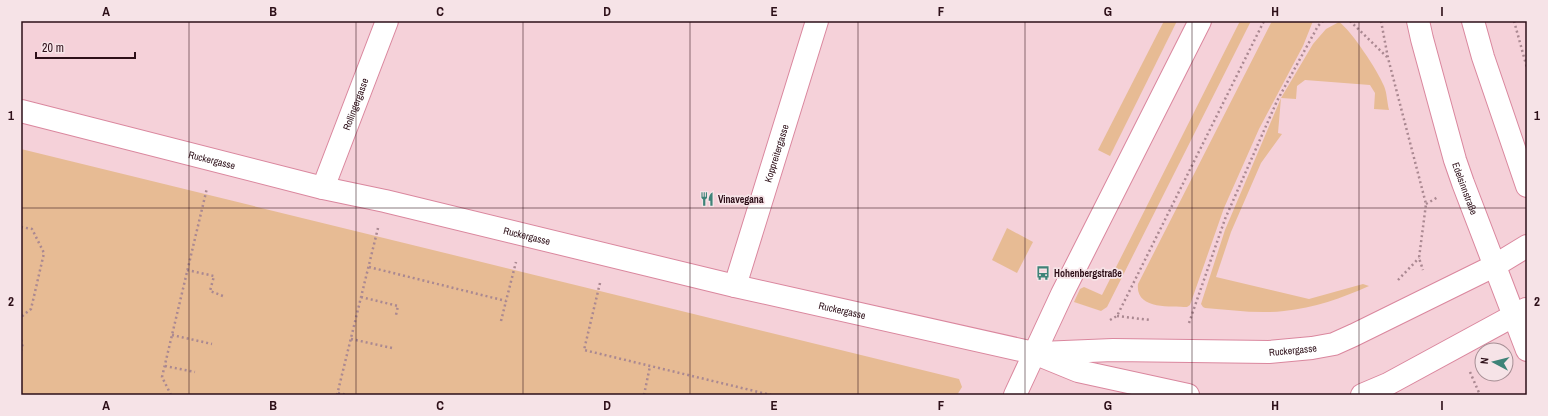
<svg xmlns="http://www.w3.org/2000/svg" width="1548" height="416" viewBox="0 0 1548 416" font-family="'Archivo Narrow',sans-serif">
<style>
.green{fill:#e7bb94}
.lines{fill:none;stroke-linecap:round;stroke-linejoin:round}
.minor-casing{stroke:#da879e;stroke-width:24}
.major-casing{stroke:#da879e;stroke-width:24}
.path{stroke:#aa8891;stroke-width:2.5;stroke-dasharray:2 3;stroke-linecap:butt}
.minor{stroke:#fff;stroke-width:22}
.major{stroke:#fff;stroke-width:22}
.grid{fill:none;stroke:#2d0f18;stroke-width:1;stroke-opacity:0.55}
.labels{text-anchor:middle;stroke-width:3.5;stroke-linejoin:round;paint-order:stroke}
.street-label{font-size:10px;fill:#2d0f18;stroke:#f6e3e7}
.poi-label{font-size:10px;font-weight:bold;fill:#2d0f18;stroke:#f6e3e7;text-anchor:start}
.neatline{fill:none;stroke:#2d0f18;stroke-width:1.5}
.grid-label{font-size:13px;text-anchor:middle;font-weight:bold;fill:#2d0f18}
</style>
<rect width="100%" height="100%" fill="#f5d1d9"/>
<g class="green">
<path d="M1164,21H1177L1110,156L1098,150Z"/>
<path d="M1240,21H1251L1107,307L1101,311L1074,302L1080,289L1084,287L1102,295Z"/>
<path d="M1272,21H1313L1303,46L1259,129L1224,208L1190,305L1187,307C1171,306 1135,310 1138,284Z"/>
<path d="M1339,22C1351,30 1378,71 1384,86C1387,93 1387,102 1389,110L1374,109L1375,93L1370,85L1305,80L1297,86L1296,99L1281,98L1278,133L1282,134L1261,163L1231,232L1216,277L1309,299L1363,284L1369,286C1342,298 1314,308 1284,311C1258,314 1231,310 1205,308L1203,307L1201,304L1225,230L1281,98L1313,44L1326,29Z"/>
<path d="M21,149L959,379L962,387L957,395H21Z"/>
<path d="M1007,228L1033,242L1017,273L992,260Z"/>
</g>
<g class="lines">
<defs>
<g id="minor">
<path id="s1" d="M323,188L387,21"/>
<path id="s2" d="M735,286L817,21"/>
<path d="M1015,395L1062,294L1200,21"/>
</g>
<g id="major">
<path id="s3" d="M1418,21L1422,39L1455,160L1463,183L1527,350"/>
<path d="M1473,21L1483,57L1527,186"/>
<path id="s4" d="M21,111L323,188L385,201L735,286L1034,353L1078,371L1188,395"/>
<path id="s5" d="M1040,353L1113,350L1269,352L1312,348L1334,344L1354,335L1494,266L1527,246"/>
<path d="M1362,395L1388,384L1526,309"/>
</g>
</defs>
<use href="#minor" class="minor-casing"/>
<use href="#major" class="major-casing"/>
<g class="path">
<path d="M1350,21L1387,57"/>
<path d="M1381,21L1388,58L1426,204L1419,258L1423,270"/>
<path d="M1514,21L1527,68"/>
<path d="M1426,204L1438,197"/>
<path d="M21,227L32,229L44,253L31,309L21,317"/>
<path d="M369,267L506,301L516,262"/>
<path d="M187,270L214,276L210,291L223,296"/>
<path d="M1398,280L1419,258"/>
<path d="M600,283L584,350L771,395"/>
<path d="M361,297L398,306L396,315"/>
<path d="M1117,316L1150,320"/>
<path d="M1110,320L1117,316L1264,21"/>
<path d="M501,321L506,301"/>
<path d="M1189,323L1225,219L1277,101L1318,26L1323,21"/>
<path d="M172,335L212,344"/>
<path d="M351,339L392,348"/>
<path d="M21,340L23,343L21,351"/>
<path d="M165,366L195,372"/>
<path d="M1470,372L1480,395"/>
<path d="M338,393L347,395"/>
<path d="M171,395L162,377L207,188"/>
<path d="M337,395L378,228"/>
<path d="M644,395L650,366"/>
</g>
<use href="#minor" class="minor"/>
<use href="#major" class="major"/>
</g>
<path class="grid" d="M189,21V395M356,21V395M523,21V395M690,21V395M858,21V395M1025,21V395M1192,21V395M1359,21V395M21,208H1527"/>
<defs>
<symbol id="restaurant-bare" viewBox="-9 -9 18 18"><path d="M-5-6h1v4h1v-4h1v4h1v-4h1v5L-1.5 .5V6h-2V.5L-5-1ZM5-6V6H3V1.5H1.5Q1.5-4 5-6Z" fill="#3e8378" stroke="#f6e3e7" stroke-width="2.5" paint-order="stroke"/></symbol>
<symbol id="bus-bare" viewBox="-9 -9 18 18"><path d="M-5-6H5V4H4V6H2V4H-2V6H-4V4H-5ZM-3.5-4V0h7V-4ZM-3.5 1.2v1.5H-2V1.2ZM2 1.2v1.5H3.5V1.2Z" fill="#3e8378" stroke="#f6e3e7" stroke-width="2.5" paint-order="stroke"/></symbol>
</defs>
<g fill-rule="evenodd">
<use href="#restaurant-bare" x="697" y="189" width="20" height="20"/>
<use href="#bus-bare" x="1033" y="263" width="20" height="20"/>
</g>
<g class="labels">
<g class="street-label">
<text dy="4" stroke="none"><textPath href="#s1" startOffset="90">Rollingergasse</textPath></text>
<text dy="4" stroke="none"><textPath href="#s2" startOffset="139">Koppreitergasse</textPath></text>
<text dy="4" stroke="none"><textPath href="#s4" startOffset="197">Ruckergasse</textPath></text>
<text dy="4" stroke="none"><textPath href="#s3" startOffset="174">Edelsinnstraße</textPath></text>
<text dy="4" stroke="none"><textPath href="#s4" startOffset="521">Ruckergasse</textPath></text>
<text dy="4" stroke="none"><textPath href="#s4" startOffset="845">Ruckergasse</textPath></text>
<text dy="4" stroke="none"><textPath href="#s5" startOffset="253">Ruckergasse</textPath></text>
</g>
<g class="poi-label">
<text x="718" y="203">Vinavegana</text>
<text x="1054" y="277">Hohenbergstraße</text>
</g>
</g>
<rect width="1548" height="416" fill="none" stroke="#f6e3e7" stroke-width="44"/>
<g transform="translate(1494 362) rotate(277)"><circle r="19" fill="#f6e3e7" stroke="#a68e94"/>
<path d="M0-3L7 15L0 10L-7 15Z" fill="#3e8378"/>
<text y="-6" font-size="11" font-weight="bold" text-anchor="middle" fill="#2d0f18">N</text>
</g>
<path d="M36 52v6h99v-6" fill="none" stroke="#2d0f18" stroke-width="2"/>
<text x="42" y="52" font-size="12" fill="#2d0f18" stroke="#f6e3e7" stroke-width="3" paint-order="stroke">20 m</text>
<rect x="22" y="22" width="1504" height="372" class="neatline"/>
<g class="grid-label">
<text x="106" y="16">A</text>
<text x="273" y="16">B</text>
<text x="440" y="16">C</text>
<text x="607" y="16">D</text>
<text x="774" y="16">E</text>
<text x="941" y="16">F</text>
<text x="1108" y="16">G</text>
<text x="1275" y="16">H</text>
<text x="1442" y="16">I</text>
<text x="11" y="120">1</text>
<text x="1537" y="120">1</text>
<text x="11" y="306">2</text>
<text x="1537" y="306">2</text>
<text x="106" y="410">A</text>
<text x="273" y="410">B</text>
<text x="440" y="410">C</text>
<text x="607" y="410">D</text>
<text x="774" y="410">E</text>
<text x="941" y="410">F</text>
<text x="1108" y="410">G</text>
<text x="1275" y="410">H</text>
<text x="1442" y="410">I</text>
</g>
</svg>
